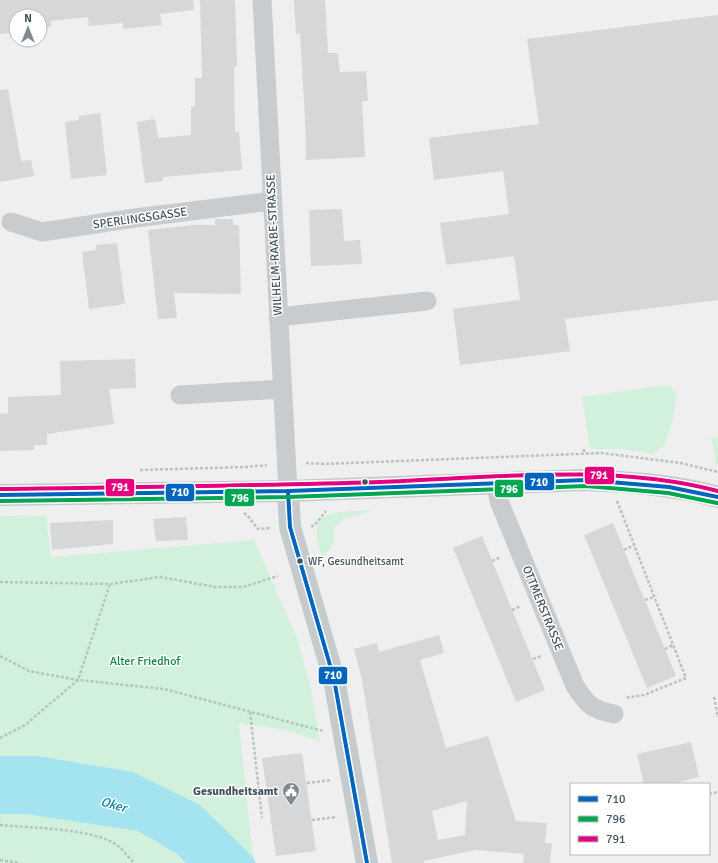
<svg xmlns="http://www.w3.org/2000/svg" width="718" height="863" viewBox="0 0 718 863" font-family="Signika,sans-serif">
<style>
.green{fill:#d2f1dc}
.water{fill:#a4e4f1}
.building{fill:#d6d7d8;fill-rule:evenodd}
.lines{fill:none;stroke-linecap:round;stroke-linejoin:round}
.path{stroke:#b6c4bf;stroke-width:2.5;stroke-dasharray:3 2;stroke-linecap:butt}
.minor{stroke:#c8ccce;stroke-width:19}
.major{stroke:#c5cacd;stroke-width:22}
.bus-1-casing{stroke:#fff;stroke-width:7}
.bus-2-casing{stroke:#fff;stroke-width:7}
.bus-3-casing{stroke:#fff;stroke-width:7}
.bus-1{stroke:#0065bd;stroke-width:4}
.bus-2{stroke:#00a651;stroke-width:4}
.bus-3{stroke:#e5007d;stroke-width:4}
.bus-dot{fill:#45535e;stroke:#fff;stroke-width:1.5}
.labels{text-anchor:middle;stroke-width:3;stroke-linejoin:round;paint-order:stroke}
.bus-label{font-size:11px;fill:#45535e;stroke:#fff;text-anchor:start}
.street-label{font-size:12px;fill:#45535e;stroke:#fff}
.park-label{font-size:12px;fill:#108546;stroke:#fff}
.poi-label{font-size:12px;font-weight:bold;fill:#45535e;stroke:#fff;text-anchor:end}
.water-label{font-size:13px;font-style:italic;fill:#04819c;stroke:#fff}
.line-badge{stroke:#fff;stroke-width:1.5}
.badge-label{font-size:11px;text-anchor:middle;font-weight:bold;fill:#fff}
</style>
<rect width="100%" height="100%" fill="#f0efef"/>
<g class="green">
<path d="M658,386H670L676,394L674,416L664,446L653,454L622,449H590L582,397Z"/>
<path d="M711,436L718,438V465H716Z"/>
<path d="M375,510L342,520L334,528L335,541L323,558C302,507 337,512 375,510Z"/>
<path d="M46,515L51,557L254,540L297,638L311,689L320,741L281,729L239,723L253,857L238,842L38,756H0V516Z"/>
<path d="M0,814H25L138,831L177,854L186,863H0Z"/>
</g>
<path class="water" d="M0,756H38L133,772L200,805L253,857L256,863H186L177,854L138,831L25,814H0Z"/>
<g class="building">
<path d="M0,0H193L194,10L160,14L162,25L123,29V23L89,26L88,17L51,21V27L40,28V16H16V32L0,34Z"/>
<path d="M200,0H235L237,67H234L235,132L239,131L242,170L163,177V181L145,183L137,122L155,119L158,138L191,135V106H195V78H202Z"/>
<path d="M294,0H325L328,53H338L340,72L366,71L368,101H362L365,157L306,160L305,118L300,34H296Z"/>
<path d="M718,15V300L565,319L570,351L460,365L453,309L520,300L514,256L446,265L440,223L509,214L503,171L434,180L429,138L539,124L527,39Z"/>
<path d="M8,89L21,161L31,160L34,176L0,182V90Z"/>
<path d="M100,113L107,175L71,179L65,122L79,120V116Z"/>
<path d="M342,209L344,241L360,240L362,264L311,266L309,210Z"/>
<path d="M215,219H233V225H239L241,294L174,293L177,318L158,319L148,230L194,225H215Z"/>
<path d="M117,243L125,304L89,309L82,252L96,250V245Z"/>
<path d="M135,359L136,388L109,389L114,424L47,434V445H34V450L0,451V414L8,413V397L61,395L60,361Z"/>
<path d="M186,517L188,540L156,541L153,519Z"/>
<path d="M113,520V544L52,550L50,523Z"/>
<path d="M613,523L676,676L647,688L584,535Z"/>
<path d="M482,536L545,690L516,702L453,548Z"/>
<path d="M439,635L444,653L420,660L446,748L488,736L516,821L547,823L545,843H552L550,863H523L524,854L475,850L424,861V863H392L362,680L354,649L377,643L379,652ZM467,801L465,835L438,840L432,811Z"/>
<path d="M691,742L699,777L671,784H644L637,754Z"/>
<path d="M302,753L316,851L276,856L262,758Z"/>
</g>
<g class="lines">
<g class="path">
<path d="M584,449V454"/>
<path d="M306,463L325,464L601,453L681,463L718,472"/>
<path d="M140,470L246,467L267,465"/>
<path d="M617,501L686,678L644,695L625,698"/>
<path d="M244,513L247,515L258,529L270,528"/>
<path d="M311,526H314L326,511"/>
<path d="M624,550L634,545"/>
<path d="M492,561L501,557"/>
<path d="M0,582L110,584L160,577L215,587H243L278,576"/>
<path d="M645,600L654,597"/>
<path d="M512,610L521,606"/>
<path d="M665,649L673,645"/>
<path d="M0,656L29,671L78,680L164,689L323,731"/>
<path d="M533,659L541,656"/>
<path d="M714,697L718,717"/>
<path d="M250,712L262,818"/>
<path d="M0,738L25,725L78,680L110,584"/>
<path d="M307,783L331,780"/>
<path d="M709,794L718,792"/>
<path d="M312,820L337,817"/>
<path d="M0,825C31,828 92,828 117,845C123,850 129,858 134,863"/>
<path d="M0,860L20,863"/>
</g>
<g class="minor">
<path d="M262,0L288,491"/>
<path d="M11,222L42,232L135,218L272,201"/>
<path d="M278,317L427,301"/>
<path d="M180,395L282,389"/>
<path d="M495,482L499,501L575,686C587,704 592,710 614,714"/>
</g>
<g class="major">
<path d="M288,491L290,527L334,679L367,863"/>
<path d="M0,495L288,491L586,480C630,482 675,485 718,497"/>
</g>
<defs>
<g id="bus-1">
<path d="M288,491L290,527L334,679L367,863"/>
<path d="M0,495L288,491L586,480L669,487L718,497"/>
</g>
<path id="bus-2" d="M0,501L288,497L586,486L668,493L717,503"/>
<path id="bus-3" d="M0,489C127,487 253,486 380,482C490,478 610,463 718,491"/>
</defs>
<use href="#bus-1" class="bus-1-casing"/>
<use href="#bus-2" class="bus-2-casing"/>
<use href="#bus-3" class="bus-3-casing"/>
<use href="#bus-1" class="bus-1"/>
<use href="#bus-2" class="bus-2"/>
<use href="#bus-3" class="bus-3"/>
</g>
<defs>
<symbol id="civic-pin" viewBox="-11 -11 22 30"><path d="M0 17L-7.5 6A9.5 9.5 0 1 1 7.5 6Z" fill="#818a91" stroke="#fff"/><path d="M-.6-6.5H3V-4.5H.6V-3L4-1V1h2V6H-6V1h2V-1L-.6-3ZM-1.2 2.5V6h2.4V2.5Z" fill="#fff"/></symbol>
</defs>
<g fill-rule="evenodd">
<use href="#civic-pin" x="281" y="781" width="20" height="27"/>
</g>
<g class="bus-dot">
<circle cx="365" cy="482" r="3.5"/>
<circle cx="300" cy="561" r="3.5"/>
</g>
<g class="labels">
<g class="bus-label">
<text x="308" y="565">WF, Gesundheitsamt</text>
</g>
<g class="street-label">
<text transform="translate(140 218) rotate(-8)" y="4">SPERLINGSGASSE</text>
<text transform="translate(274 245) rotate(-93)" y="4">WILHELM-RAABE-STRASSE</text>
<text transform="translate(543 608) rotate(68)" y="4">OTTMERSTRASSE</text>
</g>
<g class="park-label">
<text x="145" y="665">Alter Friedhof</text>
</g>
<g class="poi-label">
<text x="278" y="795">Gesundheitsamt</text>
</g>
<g class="water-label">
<text transform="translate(114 804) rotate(16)" y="5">Oker</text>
</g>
</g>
<g class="line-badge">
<rect x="584" y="466" width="31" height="19" rx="4" fill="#e5007d"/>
<rect x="524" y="472" width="31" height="19" rx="4" fill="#0065bd"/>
<rect x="105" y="478" width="30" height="19" rx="4" fill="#e5007d"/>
<rect x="494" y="479" width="30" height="19" rx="4" fill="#00a651"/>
<rect x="165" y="483" width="30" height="19" rx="4" fill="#0065bd"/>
<rect x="224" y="488" width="31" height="19" rx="4" fill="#00a651"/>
<rect x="318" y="666" width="30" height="19" rx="4" fill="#0065bd"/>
</g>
<g class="badge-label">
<text x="599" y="479">791</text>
<text x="539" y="486">710</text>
<text x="120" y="491">791</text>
<text x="509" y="493">796</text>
<text x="180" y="496">710</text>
<text x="240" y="502">796</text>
<text x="333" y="679">710</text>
</g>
<rect x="570" y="783" width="140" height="72" fill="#ffffff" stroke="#b5babf"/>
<rect x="578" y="796" width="20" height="6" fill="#0065bd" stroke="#b5babf"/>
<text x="606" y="803" font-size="12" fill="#45535e">710</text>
<rect x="578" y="816" width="20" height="6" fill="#00a651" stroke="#b5babf"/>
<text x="606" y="823" font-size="12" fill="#45535e">796</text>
<rect x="578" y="836" width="20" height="6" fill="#e5007d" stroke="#b5babf"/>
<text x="606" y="843" font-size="12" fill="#45535e">791</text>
<g transform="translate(28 28)"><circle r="19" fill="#ffffff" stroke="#b5babf"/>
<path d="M0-3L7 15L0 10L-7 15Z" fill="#818a91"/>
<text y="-6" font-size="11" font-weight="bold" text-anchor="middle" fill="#45535e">N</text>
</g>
</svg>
